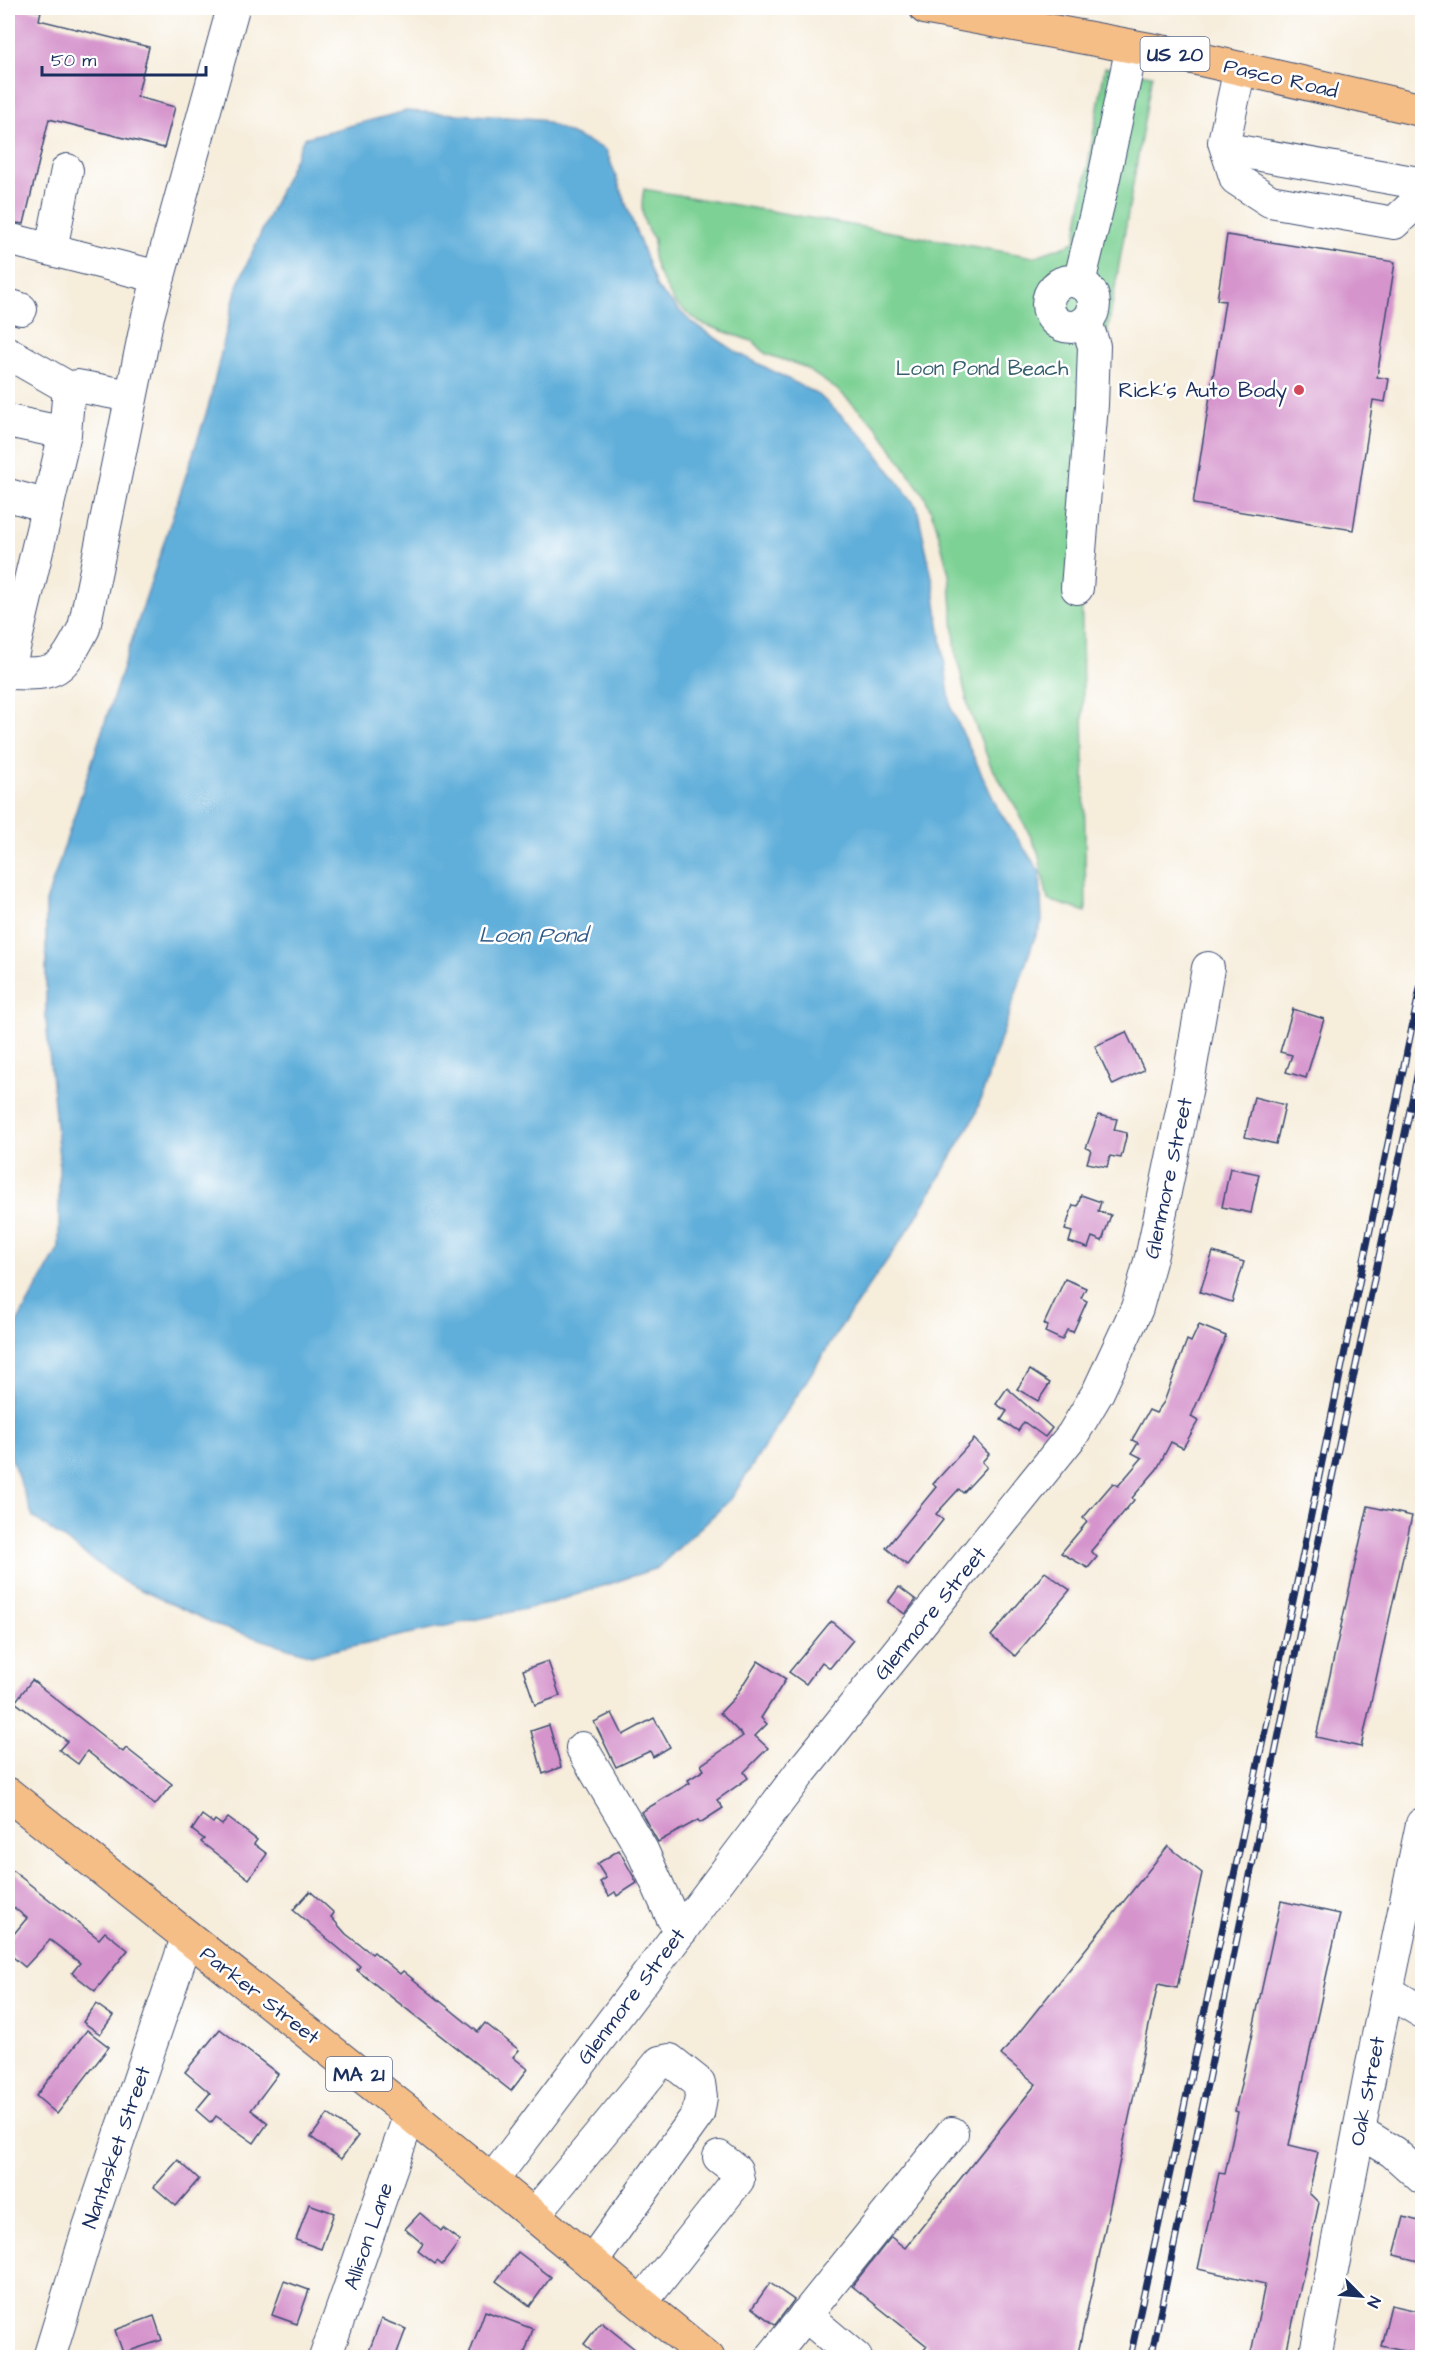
<svg xmlns="http://www.w3.org/2000/svg" width="1430" height="2365" viewBox="0 0 1430 2365" font-family="'Architects Daughter',sans-serif">
<style>
.green{fill:#7dd194;stroke:#4c8079;stroke-width:1.5}
.water{fill:#60afda;stroke:#3e6f9c;stroke-width:1.5}
.building{fill:#d594cc}
.lines{fill:none;stroke-linecap:round;stroke-linejoin:round}
.minor-casing{stroke:#3c4c71;stroke-width:34}
.major-casing{stroke:#3c4c71;stroke-width:35}
.minor{stroke:#fff;stroke-width:32}
.major{stroke:#f6be87;stroke-width:33}
.rail-casing{stroke:#1b2f5e;stroke-width:7}
.rail{stroke:#fff;stroke-width:4.5;stroke-dasharray:14;stroke-linecap:butt}
.poi-dot{fill:#d1495b;stroke:#fff;stroke-width:2}
.labels{text-anchor:middle;stroke-width:5;stroke-linejoin:round;paint-order:stroke}
.shield{fill:#fff;stroke:#5f6d8e;stroke-width:1.5}
.shield-label{font-size:20px;font-weight:bold;fill:#1b2f5e}
.street-label{font-size:21px;fill:#1b2f5e;stroke:#fff}
.park-label{font-size:21px;fill:#38606e;stroke:#fff}
.poi-label{font-size:21px;fill:#1b2f5e;stroke:#fff;text-anchor:end}
.water-label{font-size:22px;font-style:italic;fill:#335c89;stroke:#fff}
</style>
<rect width="100%" height="100%" fill="#fff"/>
<filter id="ink" filterUnits="userSpaceOnUse"><feTurbulence type="fractalNoise" baseFrequency=".0167" numOctaves="2"/><feDisplacementMap in="SourceGraphic" scale="12" xChannelSelector="R" yChannelSelector="G"/><feConvolveMatrix kernelMatrix="1 2 1 2 8 2 1 2 1" color-interpolation-filters="sRGB"/></filter>
<filter id="wash" filterUnits="userSpaceOnUse"><feTurbulence type="fractalNoise" baseFrequency=".008" numOctaves="4" result="noise"/><feDisplacementMap in="SourceGraphic" scale="24" xChannelSelector="R" yChannelSelector="G"/><feGaussianBlur stdDeviation="1.35" result="paint"/><feColorMatrix in="noise" values="0 0 0 0 0 0 0 0 0 0 0 0 0 0 0 0 0 1.4 0 .05"/><feComposite in="paint" operator="in"/></filter>
<g filter="url(#wash)">
<rect width="100%" height="100%" fill="#f6eddb"/>
<path class="green" d="M1105,67L1152,75L1080,490L1086,912L1048,900L1038,852L1016,807L990,764L969,709L956,654L949,574L936,524L925,497L876,426L839,391L802,366L766,354L754,342L700,323L675,303L657,271L653,257L654,239C642,225 640,207 644,189L1034,257L1075,242Z"/>
<path class="water" d="M406,111L539,119L606,150L657,288L691,322L738,353L819,395L866,439L917,507L933,582L951,708L998,809L1040,872L1042,922L1033,942L975,1116L913,1223L842,1325L731,1499L657,1568L548,1604L311,1655L221,1627L124,1582L33,1517L8,1449V1339L59,1248V1158L46,1020V902L208,408L237,286L304,138Z"/>
<g id="blocks">
<g class="building">
<path d="M8,8L41,11L39,20L149,47L137,97L175,107L164,148L49,119L24,224L8,222Z"/>
<path d="M1227,235L1395,262L1377,377L1389,379L1385,402L1373,400L1353,530L1193,504L1225,301L1217,300Z"/>
<path d="M1293,1009L1324,1019L1306,1078L1286,1072L1292,1055L1280,1052Z"/>
<path d="M1126,1032L1144,1070L1113,1085L1095,1046Z"/>
<path d="M1254,1097L1285,1105L1276,1144L1245,1137Z"/>
<path d="M1098,1115L1117,1119L1114,1130L1127,1133L1121,1158L1110,1156L1107,1167L1087,1163L1091,1150L1086,1148Z"/>
<path d="M1230,1168L1259,1174L1251,1213L1222,1207Z"/>
<path d="M1081,1195L1101,1202L1098,1211L1111,1215L1102,1241L1092,1237L1088,1248L1069,1242L1072,1232L1065,1230L1073,1205L1078,1206Z"/>
<path d="M1213,1252L1244,1262L1232,1302L1200,1292Z"/>
<path d="M1065,1279L1086,1288L1081,1298L1087,1301L1073,1332L1067,1330L1062,1340L1045,1332L1048,1326L1044,1324Z"/>
<path d="M1199,1325L1226,1336L1191,1417L1198,1421L1183,1448L1171,1442L1157,1469L1132,1498L1134,1500L1091,1551L1097,1557L1088,1568L1061,1553L1087,1522L1083,1518L1113,1483L1118,1486L1142,1458L1132,1453L1138,1443L1132,1440L1149,1410L1156,1413L1164,1402L1187,1340L1191,1342Z"/>
<path d="M1030,1370L1050,1383L1038,1401L1017,1389Z"/>
<path d="M1007,1388L1052,1428L1045,1437L1024,1422L1018,1431L1001,1420L1007,1411L996,1404Z"/>
<path d="M974,1439L989,1454L982,1462L987,1467L963,1493L959,1489L936,1514L943,1520L907,1565L886,1548L936,1487L933,1484Z"/>
<path d="M1368,1506L1412,1516L1361,1747L1316,1737Z"/>
<path d="M1045,1572L1070,1590L1015,1656L991,1636Z"/>
<path d="M899,1587L916,1600L905,1614L888,1602Z"/>
<path d="M831,1621L853,1640L830,1668L822,1662L806,1684L789,1672Z"/>
<path d="M548,1661L560,1696L535,1705L523,1670Z"/>
<path d="M758,1661L786,1679L761,1718L767,1724L755,1736L768,1748L744,1772L748,1778L717,1800L723,1808L700,1823L698,1820L658,1842L641,1812L690,1783L688,1780L704,1770L701,1765L743,1736L720,1713L735,1697Z"/>
<path d="M32,1680L123,1752L126,1748L172,1784L155,1805L87,1751L78,1764L59,1750L67,1741L15,1702Z"/>
<path d="M612,1713L623,1735L654,1718L670,1747L653,1757L650,1751L616,1767L594,1722Z"/>
<path d="M549,1725L561,1767L543,1774L531,1731Z"/>
<path d="M202,1815L213,1823L215,1820L222,1825L228,1818L257,1840L254,1844L267,1854L249,1879L201,1842L204,1839L192,1830Z"/>
<path d="M1168,1846L1202,1873L1177,1988L1158,1984L1077,2358H918L927,2346L852,2286L891,2237L905,2248L1036,2084L1001,2055Z"/>
<path d="M619,1850L637,1883L617,1896L615,1892L609,1896L600,1882L606,1878L597,1864Z"/>
<path d="M8,1867L99,1939L105,1932L128,1950L95,1991L72,1973L80,1963L50,1940L25,1967L8,1953V1941L27,1918L8,1903Z"/>
<path d="M310,1891L334,1913L331,1917L346,1934L372,1954L374,1952L400,1974L403,1971L478,2032L485,2023L519,2050L513,2057L528,2069L511,2091L357,1970L360,1966L293,1910Z"/>
<path d="M1281,1901L1340,1914L1289,2145L1318,2152L1309,2193L1319,2203L1285,2358H1250L1265,2284L1198,2269L1219,2173L1225,2174L1238,2112L1235,2111Z"/>
<path d="M96,2004L113,2016L100,2034L83,2022Z"/>
<path d="M220,2029L278,2074L251,2110L268,2123L254,2143L216,2116L211,2123L196,2110L210,2093L185,2072Z"/>
<path d="M87,2030L109,2047L57,2114L36,2096Z"/>
<path d="M328,2114L358,2136L341,2159L311,2137Z"/>
<path d="M178,2160L199,2179L176,2206L154,2187Z"/>
<path d="M309,2204L334,2213L321,2249L296,2240Z"/>
<path d="M420,2213L441,2231L443,2228L460,2241L442,2265L437,2261L435,2264L418,2251L423,2244L405,2229Z"/>
<path d="M1404,2217L1422,2222V2262L1394,2255Z"/>
<path d="M518,2252L551,2277L530,2306L496,2281Z"/>
<path d="M284,2281L309,2290L297,2324L272,2315Z"/>
<path d="M770,2283L794,2300L775,2325L752,2308Z"/>
<path d="M1391,2305L1422,2312V2330L1417,2354L1381,2346Z"/>
<path d="M485,2311L533,2329L523,2358H468Z"/>
<path d="M154,2316L162,2340L123,2353L115,2330Z"/>
<path d="M381,2319L406,2329L395,2358H378L368,2354Z"/>
<path d="M601,2322L646,2358H601L584,2344Z"/>
</g>
</g>
</g>
<g filter="url(#ink)">
<use href="#blocks" fill-opacity="0" stroke="#3c4c71" stroke-width="1.5"/>
<g class="lines">
<defs>
<g id="minor">
<path d="M1240,68L1224,142L1236,179L1270,201L1394,223L1422,197"/>
<path d="M1227,149L1413,182L1422,187"/>
<path d="M8,239L159,277"/>
<path d="M51,249L67,170"/>
<circle cx="1071" cy="304" r="23"/>
<path d="M1079,283L1099,201L1132,46"/>
<path d="M8,305L21,309"/>
<path d="M8,353L69,388"/>
<path d="M8,421L65,433L8,673"/>
<path d="M65,433L69,388L77,386L131,396"/>
<path d="M8,495L48,506"/>
<path d="M1077,588L1092,405L1094,346L1086,322"/>
<path d="M9,673C58,675 61,672 84,628L148,316L233,8"/>
<path d="M582,1748L642,1850L672,1917L682,1930"/>
<path d="M1387,1991L1422,2012"/>
<path d="M1359,2131L1393,2152L1422,2178"/>
<path d="M491,2182L800,1773L1073,1434L1098,1392L1137,1308L1152,1254L1189,1077L1208,968"/>
<path d="M533,2216L660,2062L670,2060L699,2083L701,2097L698,2114L591,2263"/>
<path d="M641,2303L738,2180L736,2170L719,2157"/>
<path d="M805,2315L856,2358"/>
<path d="M49,2358L89,2227L187,1938"/>
<path d="M325,2358L410,2114"/>
<path d="M771,2358L952,2133"/>
<path d="M1315,2358L1370,2074L1422,1824"/>
</g>
<g id="major">
<path d="M926,8L1190,57L1422,110"/>
<path d="M8,1794L410,2114L708,2358"/>
</g>
</defs>
<use href="#minor" class="minor-casing"/>
<use href="#major" class="major-casing"/>
<use href="#minor" class="minor"/>
<use href="#major" class="major"/>
<defs>
<g id="rail">
<path d="M1130,2358L1299,1573L1422,979"/>
<path d="M1151,2358L1313,1568L1422,1053"/>
</g>
</defs>
<use href="#rail" class="rail-casing"/>
<use href="#rail" class="rail"/>
</g>
</g>
<circle class="poi-dot" cx="1299" cy="390" r="6"/>
<g class="labels">
<g class="shield">
<rect x="1140.5" y="37" width="69" height="34" rx="4.5"/>
<rect x="326" y="2057" width="66" height="34" rx="4.5"/>
</g>
<g class="shield-label">
<text x="1175" y="61">US 20</text>
<text x="359" y="2081">MA 21</text>
</g>
<g class="street-label">
<text transform="translate(1281 78) rotate(13)" y="7">Pasco Road</text>
<text transform="translate(1168 1178) rotate(-78)" y="7">Glenmore Street</text>
<text transform="translate(930 1613) rotate(-51)" y="7">Glenmore Street</text>
<text transform="translate(260 1995) rotate(38)" y="7">Parker Street</text>
<text transform="translate(631 1996) rotate(-53)" y="7">Glenmore Street</text>
<text transform="translate(1367 2091) rotate(-79)" y="7">Oak Street</text>
<text transform="translate(116 2147) rotate(-71)" y="7">Nantasket Street</text>
<text transform="translate(368 2236) rotate(-71)" y="7">Allison Lane</text>
</g>
<g class="park-label">
<text x="982" y="375">Loon Pond Beach</text>
</g>
<g class="poi-label">
<text x="1287" y="397">Rick's Auto Body</text>
</g>
<g class="water-label">
<text x="533" y="942">Loon Pond</text>
</g>
</g>
<rect width="1430" height="2365" fill="none" stroke="#fff" stroke-width="30"/>
<g transform="translate(1361 2296) rotate(115)" stroke="#ffffff" stroke-width="4.5" paint-order="stroke">
<path d="M0-4.5L10 22L0 15L-10 22Z" fill="#1b2f5e"/>
<text y="-9" font-size="16" font-weight="bold" text-anchor="middle" fill="#1b2f5e">N</text>
</g>
<path d="M42 66v9h164v-9" fill="none" stroke="#1b2f5e" stroke-width="3"/>
<text x="51" y="66" font-size="18" fill="#1b2f5e" stroke="#ffffff" stroke-width="4.5" paint-order="stroke">50 m</text>
</svg>
